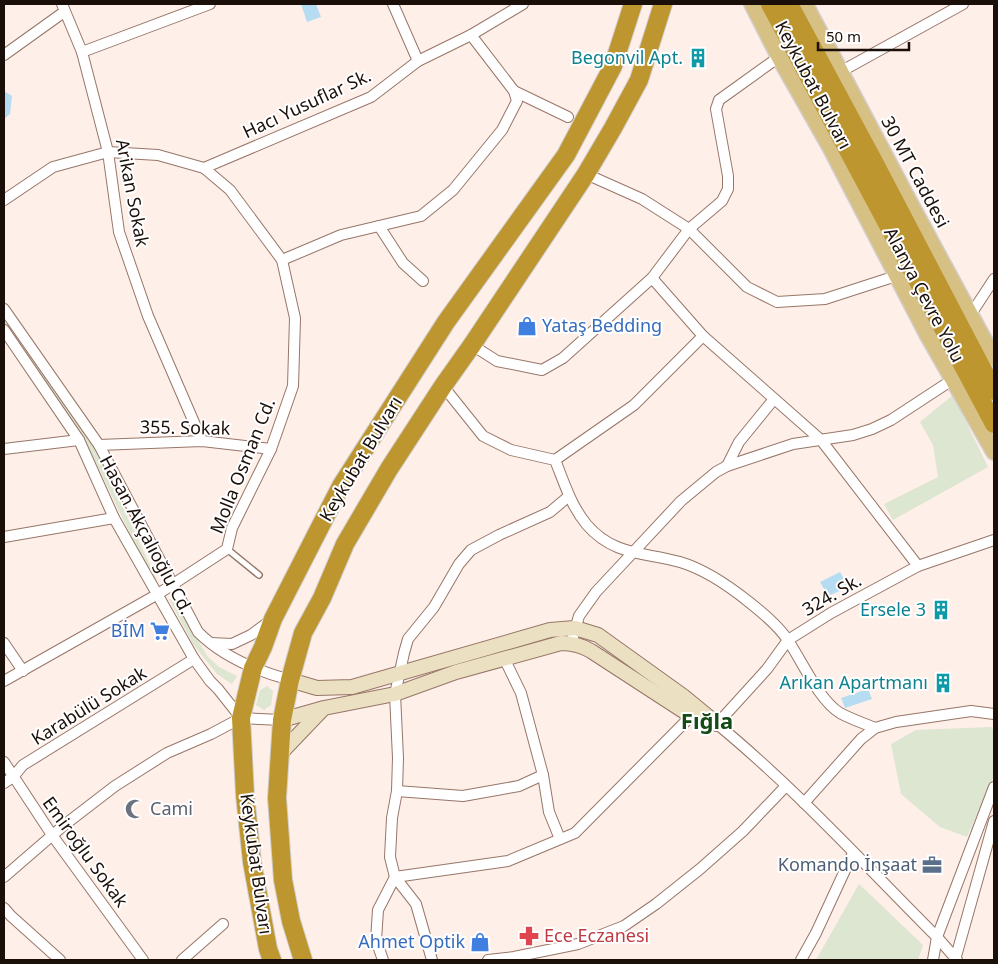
<svg xmlns="http://www.w3.org/2000/svg" width="998" height="964" viewBox="0 0 998 964" font-family="'Noto Sans',sans-serif">
<style>
.green{fill:#dce6d0}
.water{fill:#b6dcf1}
.lines{fill:none;stroke-linecap:round;stroke-linejoin:round}
.lane-casing{stroke:#977668;stroke-width:8}
.street-casing{stroke:#977668;stroke-width:12}
.secondary-casing{stroke:#977668;stroke-width:16}
.primary-casing{stroke:#d1cfce;stroke-width:18}
.highway-casing{stroke:#d1cfce;stroke-width:20}
.lane{stroke:#fff;stroke-width:5}
.street{stroke:#fff;stroke-width:10}
.secondary{stroke:#ebe0c1;stroke-width:14}
.primary{stroke:#d7c083;stroke-width:15}
.highway{stroke:#bd9630;stroke-width:18}
.labels{text-anchor:middle;stroke-width:4;stroke-linejoin:round;paint-order:stroke}
.culture-label{font-size:18px;fill:#0d838f;stroke:#fff;text-anchor:end}
.street-label{font-size:18px;fill:#1b0f0a;stroke:#fff}
.shop-label{font-size:18px;fill:#366cbe;stroke:#fff;text-anchor:end}
.worship-label{font-size:18px;fill:#5b616d;stroke:#fff;text-anchor:start}
.service-label{font-size:18px;fill:#4e5e75;stroke:#fff;text-anchor:end}
.health-label{font-size:18px;fill:#be3a42;stroke:#fff;text-anchor:start}
.district-label{font-size:22px;font-weight:bold;fill:#144a15;stroke:#fff}
</style>
<rect width="100%" height="100%" fill="#ffefe9"/>
<g class="green">
<path d="M4,315L94,446L157,580L153,582L89,448L4,322Z"/>
<path d="M953,395L988,467L893,520L884,504L938,477L933,445L920,422Z"/>
<path d="M169,599H173L208,657L219,667L237,676L232,684L217,674L193,644Z"/>
<path d="M267,686L273,691L271,705L264,710L256,705L260,690Z"/>
<path d="M991,727L994,731V776L967,837L940,827L901,794L891,744L916,730Z"/>
<path d="M859,884L923,945L918,960H816Z"/>
</g>
<g class="water">
<path d="M301,4H316L321,17L307,22Z"/>
<path d="M4,91L12,96L10,114L4,119Z"/>
<path d="M840,572L849,587L828,596L820,582Z"/>
<path d="M868,689L872,699L845,708L841,698Z"/>
</g>
<g class="lines">
<defs>
<path id="lane" d="M227,549L259,575"/>
<g id="street">
<path d="M62,4L82,52L108,152L119,232L148,316L202,441"/>
<path d="M393,4L418,61"/>
<path d="M82,52L210,4"/>
<path d="M4,55L64,12"/>
<path d="M840,72L963,4"/>
<path d="M514,91L568,117"/>
<path d="M204,168L371,97L418,61L471,35L523,4"/>
<path d="M586,174L642,199L689,229L747,287L777,302L825,299L896,276"/>
<path d="M4,200L53,167L108,152L158,155L204,168L230,190L282,260L295,318L293,386L271,449L232,528L227,549L158,594L4,681"/>
<path d="M379,226L403,263L423,281"/>
<path d="M282,260L341,235L421,216L453,190L502,130L517,101L514,91L471,35"/>
<path d="M652,278L689,229L722,201L728,189V176L716,109L719,100L779,57"/>
<path d="M4,309L99,445L198,632C223,657 257,671 290,680"/>
<path d="M971,314L994,279"/>
<path d="M4,330L79,440L114,518L194,659L210,681L218,689L241,718L282,720"/>
<path d="M472,345L497,361L542,370L563,358L652,278L703,336L821,440L918,566"/>
<path d="M443,386L483,436L511,450L555,460C564,482 571,506 587,525C614,556 644,552 680,562C704,569 729,586 749,602C763,613 780,627 789,642C803,663 819,700 840,713C851,719 863,723 875,728"/>
<path d="M99,445L202,441L271,449"/>
<path d="M4,449L79,440"/>
<path d="M555,460L634,405L703,336"/>
<path d="M727,466L739,442L774,399"/>
<path d="M4,537L114,518"/>
<path d="M4,643L23,671"/>
<path d="M211,643L232,644L251,635L270,621"/>
<path d="M571,643L579,616L596,592L681,501L716,472L727,466L793,444L853,435L872,429L891,420L952,380"/>
<path d="M504,658L521,693L543,775L549,812L560,839"/>
<path d="M4,762L52,835L143,960"/>
<path d="M4,783L13,777L23,765L194,659"/>
<path d="M397,791L463,796L519,786L543,775"/>
<path d="M804,803L861,739L875,728L896,722L971,711L994,714"/>
<path d="M4,877L63,826L115,786L167,753L211,734L241,718"/>
<path d="M4,908L11,916L60,960"/>
<path d="M182,960L223,924"/>
<path d="M383,960L376,940L378,910L395,877L508,861L575,833L691,716"/>
<path d="M432,960L416,904L395,877L390,857L392,818L397,791L398,758L395,694L404,653L408,639L434,607L459,564L471,550L499,535L550,512L569,496"/>
<path d="M488,960L514,957L578,944L624,926L656,904L700,869L743,831L786,786"/>
<path d="M801,960L816,933L853,853"/>
<path d="M933,960L937,937L994,787"/>
<path d="M955,960L994,821"/>
<path d="M957,960L937,937C865,865 795,788 717,724L767,669L788,640L831,613L918,566L994,540"/>
</g>
<g id="secondary">
<path d="M290,680L317,688L352,687L550,630L575,628L598,635L683,696L711,719"/>
<path d="M282,720L324,708L395,694L456,672L561,643C573,643 581,645 591,651L691,716L717,724"/>
<path d="M279,755L322,710"/>
</g>
<g id="primary">
<path d="M752,4L779,57L830,147L928,336L994,452"/>
<path d="M805,4L910,203L994,358"/>
</g>
<g id="highway">
<path d="M770,4L994,424"/>
<path d="M789,4L872,158L994,391"/>
<path d="M272,960L268,949L252,862L245,795L241,718L253,668L263,647L273,619L341,486L446,322L566,155L613,66L633,4"/>
<path d="M303,960L291,921L283,880L277,798L282,720L290,680L303,633L322,598L345,544L389,469L443,386L472,345L586,174L613,128L639,80L663,4"/>
</g>
</defs>
<use href="#lane" class="lane-casing"/>
<use href="#street" class="street-casing"/>
<use href="#secondary" class="secondary-casing"/>
<use href="#primary" class="primary-casing"/>
<use href="#highway" class="highway-casing"/>
<use href="#lane" class="lane"/>
<use href="#street" class="street"/>
<use href="#secondary" class="secondary"/>
<use href="#primary" class="primary"/>
<use href="#highway" class="highway"/>
</g>
<defs>
<symbol id="building-bare" viewBox="-9 -9 18 18"><path d="M-4-6H4V6H1V3H-1V6H-4ZM-2.5-4.3h1.7v1.8h-1.7ZM.8-4.3h1.7v1.8H.8ZM-2.5-1h1.7V.8h-1.7ZM.8-1h1.7V.8H.8Z" fill="#0f9aa8" stroke="#fff" stroke-width="2.5" paint-order="stroke"/></symbol>
<symbol id="shop-bare" viewBox="-9 -9 18 18"><path d="M-5-2.5h2.3a2.7 3.5 0 0 1 5.4 0H5L5.5 6h-11ZM-1.5-2.5h3a1.5 2.3 0 0 0-3 0Z" fill="#3f7fe0" stroke="#fff" stroke-width="2.5" paint-order="stroke"/></symbol>
<symbol id="supermarket-bare" viewBox="-9 -9 18 18"><path d="M-6-5.5h2.5l.6 2H6L4.5 2H-2.5L-4.4-4H-6ZM-1.5 3.2a1.3 1.3 0 1 0 .1 0ZM3 3.2a1.3 1.3 0 1 0 .1 0Z" fill="#3f7fe0" stroke="#fff" stroke-width="2.5" paint-order="stroke"/></symbol>
<symbol id="mosque-bare" viewBox="-9 -9 18 18"><path d="M3.5-4.9A6 6 0 1 0 3.5 4.9A5 5 0 1 1 3.5-4.9Z" fill="#6b7280" stroke="#fff" stroke-width="2.5" paint-order="stroke"/></symbol>
<symbol id="office-bare" viewBox="-9 -9 18 18"><path d="M-6-3h4V-5.5h4V-3h4V5H-6ZM-1-4.5V-3h2v-1.5ZM-6 0V1H6V0Z" fill="#5c6f8a" stroke="#fff" stroke-width="2.5" paint-order="stroke"/></symbol>
<symbol id="pharmacy-bare" viewBox="-9 -9 18 18"><path d="M-2-6h4v4h4v4h-4v4h-4v-4h-4v-4h4Z" fill="#e0444e" stroke="#fff" stroke-width="2.5" paint-order="stroke"/></symbol>
</defs>
<g fill-rule="evenodd">
<use href="#building-bare" x="684" y="44" width="28" height="28"/>
<use href="#shop-bare" x="513" y="312" width="28" height="28"/>
<use href="#building-bare" x="927" y="596" width="28" height="28"/>
<use href="#supermarket-bare" x="146" y="617" width="28" height="28"/>
<use href="#building-bare" x="929" y="669" width="28" height="28"/>
<use href="#mosque-bare" x="121" y="795" width="28" height="28"/>
<use href="#office-bare" x="918" y="851" width="28" height="28"/>
<use href="#pharmacy-bare" x="515" y="922" width="28" height="28"/>
<use href="#shop-bare" x="466" y="928" width="28" height="28"/>
</g>
<g class="labels">
<g class="culture-label">
<text x="683" y="64">Begonvil Apt.</text>
<text x="926" y="616">Ersele 3</text>
<text x="928" y="689">Arıkan Apartmanı</text>
</g>
<g class="street-label">
<text transform="translate(813 85) rotate(62)" y="6">Keykubat Bulvarı</text>
<text transform="translate(307 104) rotate(-25)" y="6">Hacı Yusuflar Sk.</text>
<text transform="translate(915 172) rotate(62)" y="6">30 MT Caddesi</text>
<text transform="translate(132 193) rotate(79)" y="6">Arikan Sokak</text>
<text transform="translate(924 295) rotate(62)" y="6">Alanya Çevre Yolu</text>
<text transform="translate(185 428) rotate(1)" y="6">355. Sokak</text>
<text transform="translate(361 459) rotate(-59)" y="6">Keykubat Bulvarı</text>
<text transform="translate(243 466) rotate(-68)" y="6">Molla Osman Cd.</text>
<text transform="translate(146 535) rotate(62)" y="6">Hasan Akçalıoğlu Cd.</text>
<text transform="translate(832 595) rotate(-30)" y="6">324. Sk.</text>
<text transform="translate(89 706) rotate(-32)" y="6">Karabülü Sokak</text>
<text transform="translate(85 852) rotate(54)" y="6">Emiroğlu Sokak</text>
<text transform="translate(256 864) rotate(82)" y="6">Keykubat Bulvarı</text>
</g>
<g class="shop-label">
<text x="542" y="332" text-anchor="start">Yataş Bedding</text>
<text x="145" y="637">BİM</text>
<text x="465" y="948">Ahmet Optik</text>
</g>
<g class="worship-label">
<text x="150" y="815">Cami</text>
</g>
<g class="service-label">
<text x="917" y="871">Komando İnşaat</text>
</g>
<g class="health-label">
<text x="544" y="942">Ece Eczanesi</text>
</g>
<g class="district-label">
<text x="707" y="729">Fığla</text>
</g>
</g>
<rect width="998" height="964" fill="none" stroke="#1b0f0a" stroke-width="10"/>
<path d="M818 42v8h91v-8" fill="none" stroke="#1b0f0a" stroke-width="2.5"/>
<text x="826" y="42" font-size="15" fill="#1b0f0a" stroke="#ffffff" stroke-width="4" paint-order="stroke">50 m</text>
</svg>
